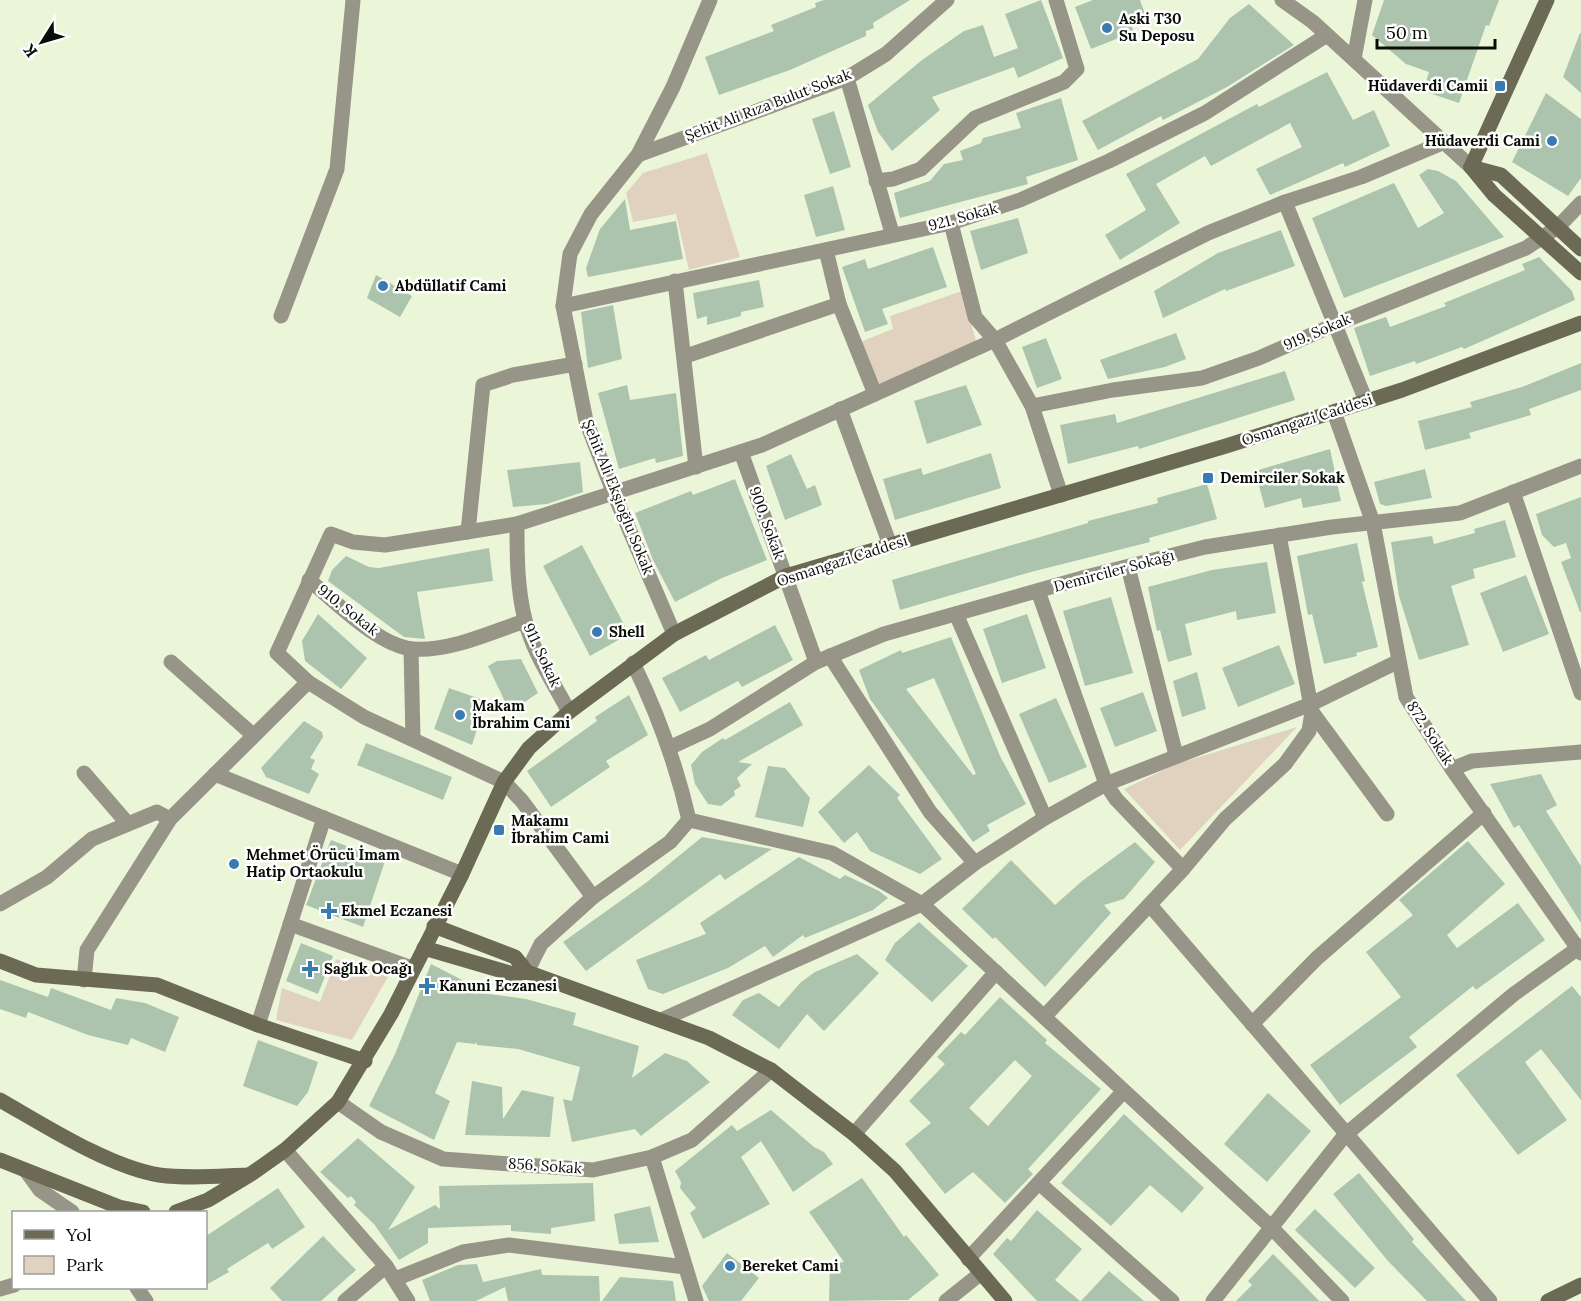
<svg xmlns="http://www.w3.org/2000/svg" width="1581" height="1301" viewBox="0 0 1581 1301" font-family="Lora,serif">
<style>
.green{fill:#e0d2bf}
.building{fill:#acc4ae;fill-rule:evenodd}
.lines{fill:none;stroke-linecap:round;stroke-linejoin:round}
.street{stroke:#979587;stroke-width:15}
.secondary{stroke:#6c6955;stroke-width:15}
.poi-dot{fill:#377bb0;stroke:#fff;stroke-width:2}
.labels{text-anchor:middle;stroke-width:5;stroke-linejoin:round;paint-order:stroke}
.poi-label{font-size:15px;font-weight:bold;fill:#0a0d05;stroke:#fff;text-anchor:start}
.street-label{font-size:15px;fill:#0a0d05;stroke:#fff}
</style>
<rect width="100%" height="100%" fill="#ebf6d9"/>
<g class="green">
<path d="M707,153L740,257L689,270L676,214L633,222L626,193L643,173Z"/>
<path d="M962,291L976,341L878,387L860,342L893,329L890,316Z"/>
<path d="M1297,727L1180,850L1124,789L1176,764Z"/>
<path d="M336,959L389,975L352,1040L276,1020L282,988L320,1002Z"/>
</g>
<g class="building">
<path d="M824,0H910L873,23L874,28L866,31V36L790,70L719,95L705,57L774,31L771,25L816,7L815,3Z"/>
<path d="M1041,0L1063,58L1018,78L1014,67L932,97L940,110L892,151L878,132L868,105L922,60L964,31L983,25L994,57L1018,48L1005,14Z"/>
<path d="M1093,0H1140L1146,17L1130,23L1134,32L1091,49L1075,7Z"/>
<path d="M1384,0H1499L1489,26L1486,25L1459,103L1423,91L1429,72L1406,64L1372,35Z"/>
<path d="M1249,4L1294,45L1227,87L1163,120L1161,116L1098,150L1082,121L1198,59L1230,18Z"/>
<path d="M1580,33H1581V93L1563,77Z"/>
<path d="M1327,72L1353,120L1374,110L1390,146L1345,167L1343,163L1270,195L1256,169L1302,147L1290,123L1211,166L1205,156L1156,184L1180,223L1120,260L1105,235L1146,210L1126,174L1257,104L1259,107Z"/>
<path d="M1546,93L1581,119V178L1568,196L1512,162Z"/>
<path d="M1061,98L1078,160L1026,177L1028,184L900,218L894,193L930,181L944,164L963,160L960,151L981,143L983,138L1021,128L1016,113Z"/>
<path d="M834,111L851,167L830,174L812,119Z"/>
<path d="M1428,169L1438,171L1456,181L1504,237L1344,298L1312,218L1394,183L1418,228L1444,213L1419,175Z"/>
<path d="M833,186L845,230L816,237L804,195Z"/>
<path d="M625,199L630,230L676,221L683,259L588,277L586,268L600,229Z"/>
<path d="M1018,218L1028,253L981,270L970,231Z"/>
<path d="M1281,230L1295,266L1226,291L1225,289L1163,318L1154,291L1218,253Z"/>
<path d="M933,247L947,287L882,309L888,324L865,332L842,267L865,259L868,269Z"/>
<path d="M1539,257L1572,291L1575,300L1464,349L1462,347L1416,364L1415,361L1370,376L1354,328L1386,317L1390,327L1446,306L1444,303L1525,270L1522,264Z"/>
<path d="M376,275L412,296L400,317L367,298Z"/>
<path d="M759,280L764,307L741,312V316L707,325V316L697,319L693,293Z"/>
<path d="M613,305L622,359L588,368L581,312Z"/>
<path d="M1176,333L1186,359L1165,367L1108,379L1100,360Z"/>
<path d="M1046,338L1062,379L1037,388L1022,347Z"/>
<path d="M1581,363V390L1529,409L1531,415L1469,433L1471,438L1425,450L1418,421L1472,407L1470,402L1522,387Z"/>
<path d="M1285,371L1295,400L1139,449L1138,446L1068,464L1060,425L1115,414L1117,423Z"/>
<path d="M627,385L630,400L676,393L683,456L656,463L655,458L619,469L598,393Z"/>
<path d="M966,385L982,425L927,444L914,401Z"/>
<path d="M1330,449L1341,501L1303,508L1301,498L1265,508L1255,471Z"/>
<path d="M991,453L1001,488L895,520L883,479L921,468L923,475Z"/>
<path d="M791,454L807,489L815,485L822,505L785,520L766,466Z"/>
<path d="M580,462L583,492L547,504L513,507L507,470Z"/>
<path d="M1425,469L1432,498L1386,506L1380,504L1374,482Z"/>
<path d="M735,479L767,560L722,578L675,602L653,560L635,513L691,491L693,495Z"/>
<path d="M1207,484L1217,519L1149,538L1150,542L1031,572L900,610L892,580L1088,523V521L1158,503L1157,498Z"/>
<path d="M1581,497V612H1580L1561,562L1571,558L1566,543L1554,547L1542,535L1536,514Z"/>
<path d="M1505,520L1516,557L1473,569L1475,578L1451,586L1469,645L1419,660L1399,596L1391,542L1432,536L1434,544L1475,533L1474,529Z"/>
<path d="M1357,543L1365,581L1362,582L1378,647L1356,653L1357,656L1324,664L1312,614L1308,615L1297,556Z"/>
<path d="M582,545L629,634L590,656L543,566Z"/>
<path d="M489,548L493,581L417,592L425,639L404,637L328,581L332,570L346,556L369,567L379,568Z"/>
<path d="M1267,562L1276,613L1237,620L1236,611L1185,624L1192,655L1168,662L1160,630L1157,631L1148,587L1212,570Z"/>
<path d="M1526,575L1549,634L1503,652L1480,593Z"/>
<path d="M1111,597L1133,673L1085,686L1063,611Z"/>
<path d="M318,614L367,658L341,689L305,661L302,641Z"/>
<path d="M1027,614L1046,668L1002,683L983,629Z"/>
<path d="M775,625L793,660L742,687L738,681L680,712L662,678L706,655L709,660Z"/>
<path d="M951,637L1000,756L1026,804L987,825L990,831L973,842L870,699L859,670L901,650L902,653ZM934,678L976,774L973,775L906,689Z"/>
<path d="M1279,645L1295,684L1238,707L1222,668Z"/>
<path d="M521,659L538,693L510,712L488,666L497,661Z"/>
<path d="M1197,672L1206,709L1182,717L1173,681Z"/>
<path d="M449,688L486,701L472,745L434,729Z"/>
<path d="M1143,692L1157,731L1115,747L1100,708Z"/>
<path d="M629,695L648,735L606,761L610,767L551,807L527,771L597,721L595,717Z"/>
<path d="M1056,698L1087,767L1049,783L1019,714Z"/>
<path d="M790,702L803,725L738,762L752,764L737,778L741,786L734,791L735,795L721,806L708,804L695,784L691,765L702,752L723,738L725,740Z"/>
<path d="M304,721L322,732L323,737L310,758L315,760L311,769L319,774L309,794L266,777L261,768Z"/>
<path d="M366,743L452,777L443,800L357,765Z"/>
<path d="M869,765L900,795L897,798L942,859L920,874L870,851L857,832L844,843L818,812Z"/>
<path d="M768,766L785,768L810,798L803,827L755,817Z"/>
<path d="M1541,774L1557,805L1546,811L1581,866V923L1519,825L1514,828L1490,784Z"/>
<path d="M702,837L772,849L725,880L720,874L586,971L563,942L647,882Z"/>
<path d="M331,840L385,861L363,927L306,905Z"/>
<path d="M1468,841L1505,884L1447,935L1457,948L1518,903L1545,940L1476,990L1473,986L1409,1037L1417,1047L1340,1105L1310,1065L1401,997L1366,952L1413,915L1399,900Z"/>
<path d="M1135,842L1155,862L1124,899L1104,905L1111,913L1045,987L995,937L993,939L962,909L1011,860L1055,905L1082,881Z"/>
<path d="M799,857L840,879L845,875L879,891L888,898L873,910L805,938L803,935L773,957L765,946L728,968L663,994L648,989L636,960L706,934L700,923Z"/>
<path d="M919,922L968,966L932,1002L885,960L895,943Z"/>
<path d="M301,943L333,956L318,994L286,981Z"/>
<path d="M857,954L879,973L824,1031L807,1014L779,1049L732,1015L743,1000L759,993L779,1007L801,982L815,972Z"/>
<path d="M431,964L468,983L467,991L526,999L576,1013L573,1025L639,1046L632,1078L665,1053L687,1061L710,1082L641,1136L635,1129L572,1142L563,1099L572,1101L580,1067L518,1049L477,1045L476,1042L475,1044L457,1042L435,1093L450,1101L434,1140L369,1106L395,1054Z"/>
<path d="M0,980L48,997L51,988L111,1010L116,998L145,1003L179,1017L165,1052L131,1038L128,1045L88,1035L28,1012L26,1018L0,1009Z"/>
<path d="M1572,986L1581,997V1100L1541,1049L1525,1062L1567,1120L1518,1155L1456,1075Z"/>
<path d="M1000,997L1047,1040L1045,1043L1101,1089L1028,1169L1033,1174L1005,1203L973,1172L945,1194L905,1144L931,1123L909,1101L945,1064L937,1057L961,1032L965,1035ZM1015,1060L1032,1076L988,1126L969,1108Z"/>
<path d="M258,1040L318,1062L308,1092L297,1106L243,1086Z"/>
<path d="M472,1081L502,1087L503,1119L522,1090L554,1097L550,1137L465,1135Z"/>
<path d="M1268,1093L1311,1131L1267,1182L1224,1144Z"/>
<path d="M771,1110L814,1147L824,1152L833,1164L793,1192L761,1141L741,1157L770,1204L703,1239L690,1213L696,1208L680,1188L681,1182L675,1171L732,1125L737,1131Z"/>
<path d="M1124,1114L1204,1188L1182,1213L1150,1185L1111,1226L1061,1183Z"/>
<path d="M358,1138L415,1187L388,1230L435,1205L440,1209L439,1186L593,1183L595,1221L551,1228V1234L511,1231V1225L428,1228V1243L399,1260L374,1224L354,1205L356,1202L351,1196L348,1198L320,1172Z"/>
<path d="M1359,1173L1414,1239L1412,1242L1466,1301H1427L1388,1261L1333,1194Z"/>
<path d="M862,1178L904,1237L906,1235L939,1275L908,1300L829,1301L830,1264L844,1262L809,1212Z"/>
<path d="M278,1188L305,1227L272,1249L268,1243L227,1269L229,1272L206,1285V1236Z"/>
<path d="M650,1206L659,1242L619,1244L614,1214Z"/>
<path d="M1315,1209L1375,1268L1355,1288L1295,1230Z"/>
<path d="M1037,1210L1082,1249L1055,1280L1080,1301H1037L993,1254L1007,1238L1011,1241Z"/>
<path d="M323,1236L356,1270L321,1301H282L270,1288Z"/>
<path d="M727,1253L759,1278L741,1301H709L702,1286Z"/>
<path d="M1273,1254L1300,1281L1319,1301H1236L1252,1285L1248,1281Z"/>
<path d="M477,1264L483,1282L541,1269L542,1275L599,1276L600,1301H508L505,1287L476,1301H430L422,1280L458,1265Z"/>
<path d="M1109,1271L1144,1301H1081Z"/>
<path d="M620,1277L673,1281L676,1301H602Z"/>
</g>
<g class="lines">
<g class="street">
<path d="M1282,0L1313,22L1471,167"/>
<path d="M1354,59L1365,0"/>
<path d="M847,78L892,233"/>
<path d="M638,155L847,78L886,54L947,0"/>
<path d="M876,181L893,179L921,169L975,118L1064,82L1077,69L1056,0"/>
<path d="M1285,202L1366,401"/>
<path d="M951,223L975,317L995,340L1032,406L1061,495"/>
<path d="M826,250L839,304L875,394"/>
<path d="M675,281L696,467"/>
<path d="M563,306L951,223L1020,200L1109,161L1205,113L1327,35"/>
<path d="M281,316L337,169L353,0"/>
<path d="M686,356L839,304"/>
<path d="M1032,406L1113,390L1202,378L1259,358L1336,324L1526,248L1558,227L1581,203"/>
<path d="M840,409L890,545"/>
<path d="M1334,412L1373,523L1406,697L1452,769L1581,953"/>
<path d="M741,452L816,662"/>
<path d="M1513,492L1581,693"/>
<path d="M517,524C517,556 517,588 525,620C533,653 554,683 569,712"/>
<path d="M468,532L483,385L513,375L575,364"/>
<path d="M1279,535L1312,712L1387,814"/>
<path d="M1128,567L1176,755"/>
<path d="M309,580C335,601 378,646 413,649C450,652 491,632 525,621"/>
<path d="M1038,591L1106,784L1116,799L1183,869"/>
<path d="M956,614L1045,818"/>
<path d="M674,634L614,494L586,421L563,306L570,254L591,214L638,155L673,87L710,0"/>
<path d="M411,649L413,739"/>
<path d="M830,656L930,812L975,863"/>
<path d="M171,662L253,735"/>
<path d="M671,747L710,729L816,662L884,634L1086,577L1205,547L1332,527L1460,513L1581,466"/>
<path d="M1452,769L1472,761L1581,752"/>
<path d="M84,773L128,824"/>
<path d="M215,774L462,874"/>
<path d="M689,820L832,853L922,904L1270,1226L1342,1301"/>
<path d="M593,897L522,801L504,782L364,717L308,682L277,653L331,534L353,542L385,545L517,524L762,445L995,340L1208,233L1285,202L1361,177L1442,143"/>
<path d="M0,904L47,877L92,839L157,812L170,819"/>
<path d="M1150,905L1490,1301"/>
<path d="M290,924L412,968"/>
<path d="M527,972L541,944L593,897L670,842L689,820C676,763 659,716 633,663"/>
<path d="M84,980L87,950L170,819L308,682"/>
<path d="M1044,1017L1183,869L1225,819L1285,764L1309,731L1312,712"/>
<path d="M661,1020L922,904L975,863L1045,818L1106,784L1311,704L1399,661"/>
<path d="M1252,1024L1317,958L1484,813"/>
<path d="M258,1025L324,818"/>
<path d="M338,1102L381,1132L443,1159L593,1170L652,1157L692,1140L771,1070"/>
<path d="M854,1134L996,972"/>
<path d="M285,1150L386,1266L408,1301"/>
<path d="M652,1157L696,1301"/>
<path d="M27,1172L40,1190L72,1212"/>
<path d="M1039,1183L1172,1301"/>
<path d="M968,1259L1123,1092"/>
<path d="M395,1279L463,1252L509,1245L685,1267"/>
<path d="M137,1288L146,1301"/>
<path d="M0,1289L14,1285"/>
<path d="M345,1301L386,1266"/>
<path d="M946,1301L980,1274"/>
<path d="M1213,1301L1345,1135L1514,994L1581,946"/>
</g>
<g class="secondary">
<path d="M1471,167L1547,0"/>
<path d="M1471,167L1494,195L1581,273"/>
<path d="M1471,167L1501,175L1581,249"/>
<path d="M434,926L515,957L527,972L709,1038L771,1070L854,1134L895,1171L1005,1301"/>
<path d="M424,948L513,974L527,972"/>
<path d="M0,961L36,975L157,985L258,1025L365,1061"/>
<path d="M0,1100C44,1125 109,1167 159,1175C188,1179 219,1176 248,1175"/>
<path d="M0,1160L119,1207L143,1212"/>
<path d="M176,1212L208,1200L251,1174L285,1150L338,1102L391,1014L462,874L504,782L529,748L569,712L674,634L786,576L1226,446L1402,390L1581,323"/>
<path d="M1548,1301L1581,1285"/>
</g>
</g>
<g class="poi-dot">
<circle cx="1107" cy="28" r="6"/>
<rect x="1494" y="80" width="12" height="12" rx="3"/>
<circle cx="1552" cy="141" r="6"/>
<circle cx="383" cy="286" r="6"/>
<rect x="1202" y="472" width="12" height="12" rx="3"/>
<circle cx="597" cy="632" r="6"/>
<circle cx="460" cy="715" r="6"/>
<rect x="493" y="824" width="12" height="12" rx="3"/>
<circle cx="234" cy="864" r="6"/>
<path d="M326 902h6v6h6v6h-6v6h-6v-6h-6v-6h6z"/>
<path d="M307 960h6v6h6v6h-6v6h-6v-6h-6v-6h6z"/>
<path d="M424 977h6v6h6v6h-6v6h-6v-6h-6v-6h6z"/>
<circle cx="730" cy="1266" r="6"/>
</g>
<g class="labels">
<g class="poi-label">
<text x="1119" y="24">Aski T30<tspan x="1119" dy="17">Su Deposu</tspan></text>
<text x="1488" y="91" text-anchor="end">Hüdaverdi Camii</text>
<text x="1540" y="146" text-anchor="end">Hüdaverdi Cami</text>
<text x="395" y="291">Abdüllatif Cami</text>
<text x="1220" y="483">Demirciler Sokak</text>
<text x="609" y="637">Shell</text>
<text x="472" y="711">Makam<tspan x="472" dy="17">İbrahim Cami</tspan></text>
<text x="511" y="826">Makamı<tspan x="511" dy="17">İbrahim Cami</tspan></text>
<text x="246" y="860">Mehmet Örücü İmam<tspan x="246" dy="17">Hatip Ortaokulu</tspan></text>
<text x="341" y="916">Ekmel Eczanesi</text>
<text x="324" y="974">Sağlık Ocağı</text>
<text x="439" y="991">Kanuni Eczanesi</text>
<text x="742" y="1271">Bereket Cami</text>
</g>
<g class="street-label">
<text transform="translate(768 105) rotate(-21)" y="5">Şehit Ali Rıza Bulut Sokak</text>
<text transform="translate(963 217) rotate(-15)" y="5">921. Sokak</text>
<text transform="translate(1317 332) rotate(-23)" y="5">919. Sokak</text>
<text transform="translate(1307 420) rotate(-18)" y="5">Osmangazi Caddesi</text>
<text transform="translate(618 497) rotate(68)" y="5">Şehit Ali Ekşioğlu Sokak</text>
<text transform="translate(767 523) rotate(70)" y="5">900. Sokak</text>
<text transform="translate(842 561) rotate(-18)" y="5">Osmangazi Caddesi</text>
<text transform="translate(1114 571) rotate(-15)" y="5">Demirciler Sokağı</text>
<text transform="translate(348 610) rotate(38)" y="5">910. Sokak</text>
<text transform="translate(542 655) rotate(65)" y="5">911. Sokak</text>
<text transform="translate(1430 733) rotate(57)" y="5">872. Sokak</text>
<text transform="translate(545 1166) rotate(4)" y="5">856. Sokak</text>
</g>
</g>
<rect x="12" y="1211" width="195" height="78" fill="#ffffff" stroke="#9d9e9b" stroke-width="1.5"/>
<rect x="24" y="1230" width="30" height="9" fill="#6c6955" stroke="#9d9e9b" stroke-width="1.5"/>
<text x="66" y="1241" font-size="18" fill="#0a0d05">Yol</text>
<rect x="24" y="1256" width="30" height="18" fill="#e0d2bf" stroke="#9d9e9b" stroke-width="1.5"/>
<text x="66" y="1271" font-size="18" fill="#0a0d05">Park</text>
<g transform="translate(42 42) rotate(233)" stroke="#ffffff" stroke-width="4.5" paint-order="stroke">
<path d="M0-4.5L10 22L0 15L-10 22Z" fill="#0a0d05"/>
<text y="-9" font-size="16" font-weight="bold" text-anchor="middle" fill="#0a0d05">K</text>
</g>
<path d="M1377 39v9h118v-9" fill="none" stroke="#0a0d05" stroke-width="3"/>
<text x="1386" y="39" font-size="18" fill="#0a0d05" stroke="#ffffff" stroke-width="4.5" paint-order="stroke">50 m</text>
</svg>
